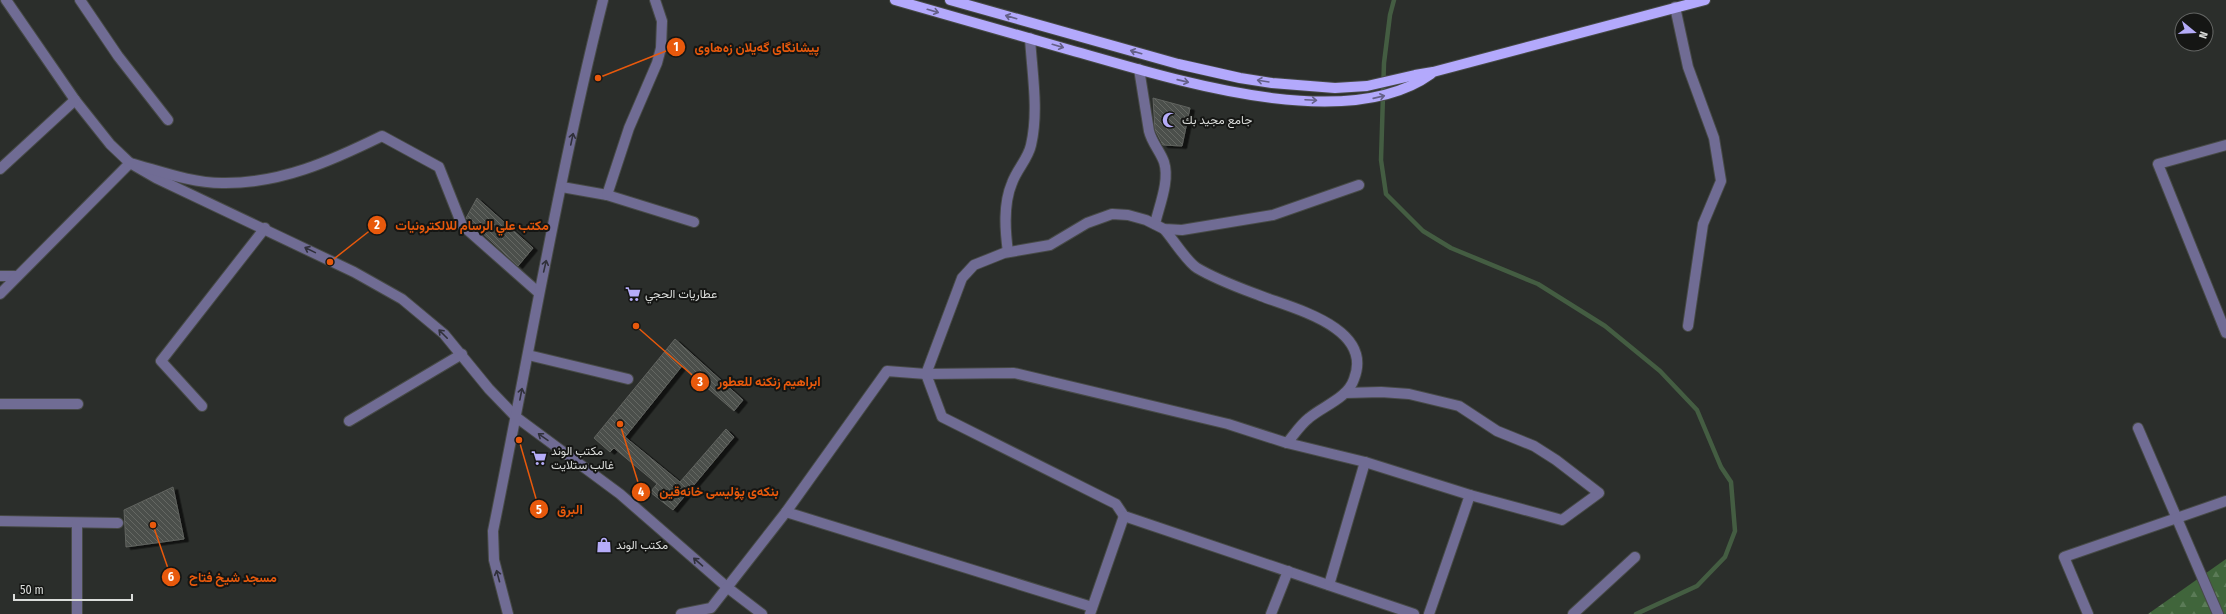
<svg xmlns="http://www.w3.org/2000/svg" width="2226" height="614" viewBox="0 0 2226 614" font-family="'Fira Sans Condensed',Vazirmatn,sans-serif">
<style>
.forest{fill:url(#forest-firs)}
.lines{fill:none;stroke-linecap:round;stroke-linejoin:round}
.stream{stroke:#445d42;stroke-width:4.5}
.building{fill:url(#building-back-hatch);stroke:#60635f;filter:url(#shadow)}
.minor-casing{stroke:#474a47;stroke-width:12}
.major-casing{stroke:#474a47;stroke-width:12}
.minor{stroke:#706c94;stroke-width:10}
.major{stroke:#b3a9fc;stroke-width:10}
.oneway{stroke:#646088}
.oneway2{stroke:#30303a}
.labels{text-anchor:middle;stroke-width:4;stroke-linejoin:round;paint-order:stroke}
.poi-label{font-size:12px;fill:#dbdddb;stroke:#151614;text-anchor:start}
.leader{fill:none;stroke:#e8590c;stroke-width:1.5}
.callout-dot{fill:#e8590c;stroke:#151614;stroke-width:1.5}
.mark-label{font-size:12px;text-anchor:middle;font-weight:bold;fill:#fff}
.callout-label{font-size:13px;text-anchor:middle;font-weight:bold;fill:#e8590c;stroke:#151614;stroke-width:4;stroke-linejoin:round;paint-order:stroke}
</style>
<defs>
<pattern id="forest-firs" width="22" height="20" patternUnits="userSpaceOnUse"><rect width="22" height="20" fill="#40653b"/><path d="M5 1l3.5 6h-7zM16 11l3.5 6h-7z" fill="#5b7b57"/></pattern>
<pattern id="building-back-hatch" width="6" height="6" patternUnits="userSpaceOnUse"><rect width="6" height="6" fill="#4c4f4b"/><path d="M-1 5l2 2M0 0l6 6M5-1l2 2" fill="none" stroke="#656864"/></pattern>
<filter id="shadow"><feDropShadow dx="4.5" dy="2.5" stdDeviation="0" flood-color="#0009"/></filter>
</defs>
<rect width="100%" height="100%" fill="#2b2e2b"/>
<path class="forest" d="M2226,559V614H2148Z"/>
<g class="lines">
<path class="stream" d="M1394,0L1390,15L1384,63L1381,160L1386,194L1423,231L1451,248L1538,284L1605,326L1660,371L1697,410L1721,467L1731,482L1735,531L1725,557L1697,586L1636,614"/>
</g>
<g class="building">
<path d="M1153,98L1190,108L1182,146L1163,145L1155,130Z"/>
<path d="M477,198L533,248L518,266L466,218Z"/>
<path d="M675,339L743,400L734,411L682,366L625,437L680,482L726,429L734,437L673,510L650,492L657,484L614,448L610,452L594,438Z"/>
<path d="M173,487L184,539L126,547L124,510Z"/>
</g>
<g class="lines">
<defs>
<g id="minor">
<path d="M6,0L75,100L110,144L130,163L156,178L354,272L402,299L444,334L489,389L516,417L620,494L728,588L762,614"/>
<path d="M80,0L118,56L168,120"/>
<path d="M1675,7L1688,67L1714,138L1721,181L1703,224L1688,326"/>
<path d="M1139,69L1149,131C1152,143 1160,151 1164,162C1170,181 1159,206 1155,224"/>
<path d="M2226,145L2158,164L2226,333"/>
<path d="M0,169L75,100"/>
<path d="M1359,185L1273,215L1182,230L1164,229L1146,220L1128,215L1112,214L1087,223L1050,245L1004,253L974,265L962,278L926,374L942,417L1116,504L1124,516L1414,614"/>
<path d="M562,187L607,195L694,222"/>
<path d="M607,195L629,128L657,63L661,48L662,21L655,0"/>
<path d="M1164,229C1173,239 1187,262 1197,268C1217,280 1240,288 1261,296C1295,309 1374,328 1354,379C1348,398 1323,406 1309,418C1300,425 1294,435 1287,443"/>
<path d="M1008,252C1005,230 1003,204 1012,183C1017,169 1028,159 1031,145C1039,111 1032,72 1030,38"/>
<path d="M0,276H17"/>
<path d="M0,294L130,163C160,171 191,183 222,183C280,184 331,161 382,136L439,167L462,225L539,293"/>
<path d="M528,355L628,379"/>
<path d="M0,404H78"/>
<path d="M202,406L161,361L265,228"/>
<path d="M349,421L462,354"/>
<path d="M2138,428L2218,614"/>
<path d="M786,512L1092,607"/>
<path d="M0,521L118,523"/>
<path d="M77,523V614"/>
<path d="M1329,585L1365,462"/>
<path d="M508,614L494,560L493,531C529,354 559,175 603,0"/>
<path d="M681,614L711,608L786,512L887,371L926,374L1014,373L1228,424L1287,443L1365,462L1470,495L1562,520L1599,493L1556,460L1534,446L1497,431L1459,406L1409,394L1381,392L1345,393"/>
<path d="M1090,614L1124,516"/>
<path d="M1271,614L1288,571"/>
<path d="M1429,614L1470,495"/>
<path d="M1573,614L1635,557"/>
<path d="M2088,614L2064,557L2226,501"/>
</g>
<g id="major">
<path d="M895,0C953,17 1012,33 1070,50C1164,76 1344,137 1431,74"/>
<path d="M950,0L1178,64L1240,78L1272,83L1335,88L1367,86L1415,75L1433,72L1705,0"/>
</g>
</defs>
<use href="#minor" class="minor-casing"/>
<use href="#major" class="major-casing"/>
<use href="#minor" class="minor"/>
<use href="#major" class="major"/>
</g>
<defs><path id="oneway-shaft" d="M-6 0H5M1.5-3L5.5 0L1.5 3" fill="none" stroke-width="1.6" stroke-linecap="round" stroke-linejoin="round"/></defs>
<g class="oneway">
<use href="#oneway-shaft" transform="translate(933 11) rotate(16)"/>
<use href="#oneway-shaft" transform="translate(1011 17) rotate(-164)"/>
<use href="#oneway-shaft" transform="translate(1058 46) rotate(16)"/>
<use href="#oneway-shaft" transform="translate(1136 52) rotate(-164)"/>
<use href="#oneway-shaft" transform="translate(1183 81) rotate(13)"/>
<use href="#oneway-shaft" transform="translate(1263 81) rotate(-171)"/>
<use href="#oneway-shaft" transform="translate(1379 97) rotate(-13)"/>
<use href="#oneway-shaft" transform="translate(1311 100) rotate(3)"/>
</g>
<g class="oneway2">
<use href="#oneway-shaft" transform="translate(572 139) rotate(-78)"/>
<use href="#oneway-shaft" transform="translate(310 250) rotate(-154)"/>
<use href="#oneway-shaft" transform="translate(545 266) rotate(-77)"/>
<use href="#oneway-shaft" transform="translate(443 334) rotate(-135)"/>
<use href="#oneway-shaft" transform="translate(521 394) rotate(-79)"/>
<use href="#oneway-shaft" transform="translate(543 437) rotate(-145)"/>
<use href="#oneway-shaft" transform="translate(698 562) rotate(-139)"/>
<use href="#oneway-shaft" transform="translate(498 576) rotate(-105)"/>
</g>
<defs>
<symbol id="mosque-bare" viewBox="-9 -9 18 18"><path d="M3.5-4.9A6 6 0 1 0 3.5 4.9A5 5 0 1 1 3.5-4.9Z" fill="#b5acf8" stroke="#151614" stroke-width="2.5" paint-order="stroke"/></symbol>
<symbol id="supermarket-bare" viewBox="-9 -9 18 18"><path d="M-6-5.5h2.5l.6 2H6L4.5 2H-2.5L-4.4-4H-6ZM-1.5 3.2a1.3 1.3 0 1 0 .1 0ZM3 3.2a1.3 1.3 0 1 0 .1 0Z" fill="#b5acf8" stroke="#151614" stroke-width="2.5" paint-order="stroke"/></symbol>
<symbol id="shop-bare" viewBox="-9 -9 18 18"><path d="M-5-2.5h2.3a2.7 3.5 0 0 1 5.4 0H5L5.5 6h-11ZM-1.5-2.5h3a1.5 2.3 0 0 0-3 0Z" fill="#b5acf8" stroke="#151614" stroke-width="2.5" paint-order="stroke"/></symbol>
</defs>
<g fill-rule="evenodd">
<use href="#mosque-bare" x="1159" y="109" width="22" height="22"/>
<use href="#supermarket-bare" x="622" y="283" width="22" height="22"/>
<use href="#supermarket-bare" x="528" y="447" width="22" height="22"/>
<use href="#shop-bare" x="593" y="534" width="22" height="22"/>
</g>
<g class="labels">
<g class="poi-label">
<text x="1182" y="124">جامع مجيد بك</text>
<text x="645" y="298">عطاريات الحجي</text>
<text x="551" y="455">مكتب الوند<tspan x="551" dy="14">غالب ستلايت</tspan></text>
<text x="616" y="549">مكتب الوند</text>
</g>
</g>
<path class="leader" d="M598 78L676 47M330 262L377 225M636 326L700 382M620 424L641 492M519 440L539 509M153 525L171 577"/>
<g class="callout-dot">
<circle cx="598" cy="78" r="4"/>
<circle cx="330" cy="262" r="4"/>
<circle cx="636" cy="326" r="4"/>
<circle cx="620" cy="424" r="4"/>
<circle cx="519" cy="440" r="4"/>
<circle cx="153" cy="525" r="4"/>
<circle cx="676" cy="47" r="10"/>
<circle cx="377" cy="225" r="10"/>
<circle cx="700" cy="382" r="10"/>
<circle cx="641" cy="492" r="10"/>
<circle cx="539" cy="509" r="10"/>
<circle cx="171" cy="577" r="10"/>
</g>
<g class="mark-label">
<text x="676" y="51">1</text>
<text x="377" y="229">2</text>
<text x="700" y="386">3</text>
<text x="641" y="496">4</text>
<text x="539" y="514">5</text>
<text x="171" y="581">6</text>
</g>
<g class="callout-label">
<text x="757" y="52">پیشانگای گەیلان زەهاوی</text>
<text x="472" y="230">مكتب علي الرسام للالكترونيات</text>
<text x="769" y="386">ابراهيم زنكنه للعطور</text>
<text x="719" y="496">بنکەی پۆلیسی خانەقین</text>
<text x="570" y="514">البرق</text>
<text x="233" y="582">مسجد شيخ فتاح</text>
</g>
<g transform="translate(2194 32) rotate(108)"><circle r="19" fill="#151614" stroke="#646664"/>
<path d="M0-3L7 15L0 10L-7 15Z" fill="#b5acf8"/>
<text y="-6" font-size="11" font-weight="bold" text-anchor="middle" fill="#dbdddb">N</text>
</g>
<path d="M14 594v6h118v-6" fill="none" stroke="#dbdddb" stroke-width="2"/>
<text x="20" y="594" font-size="12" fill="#dbdddb" stroke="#151614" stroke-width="3" paint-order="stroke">50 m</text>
</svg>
